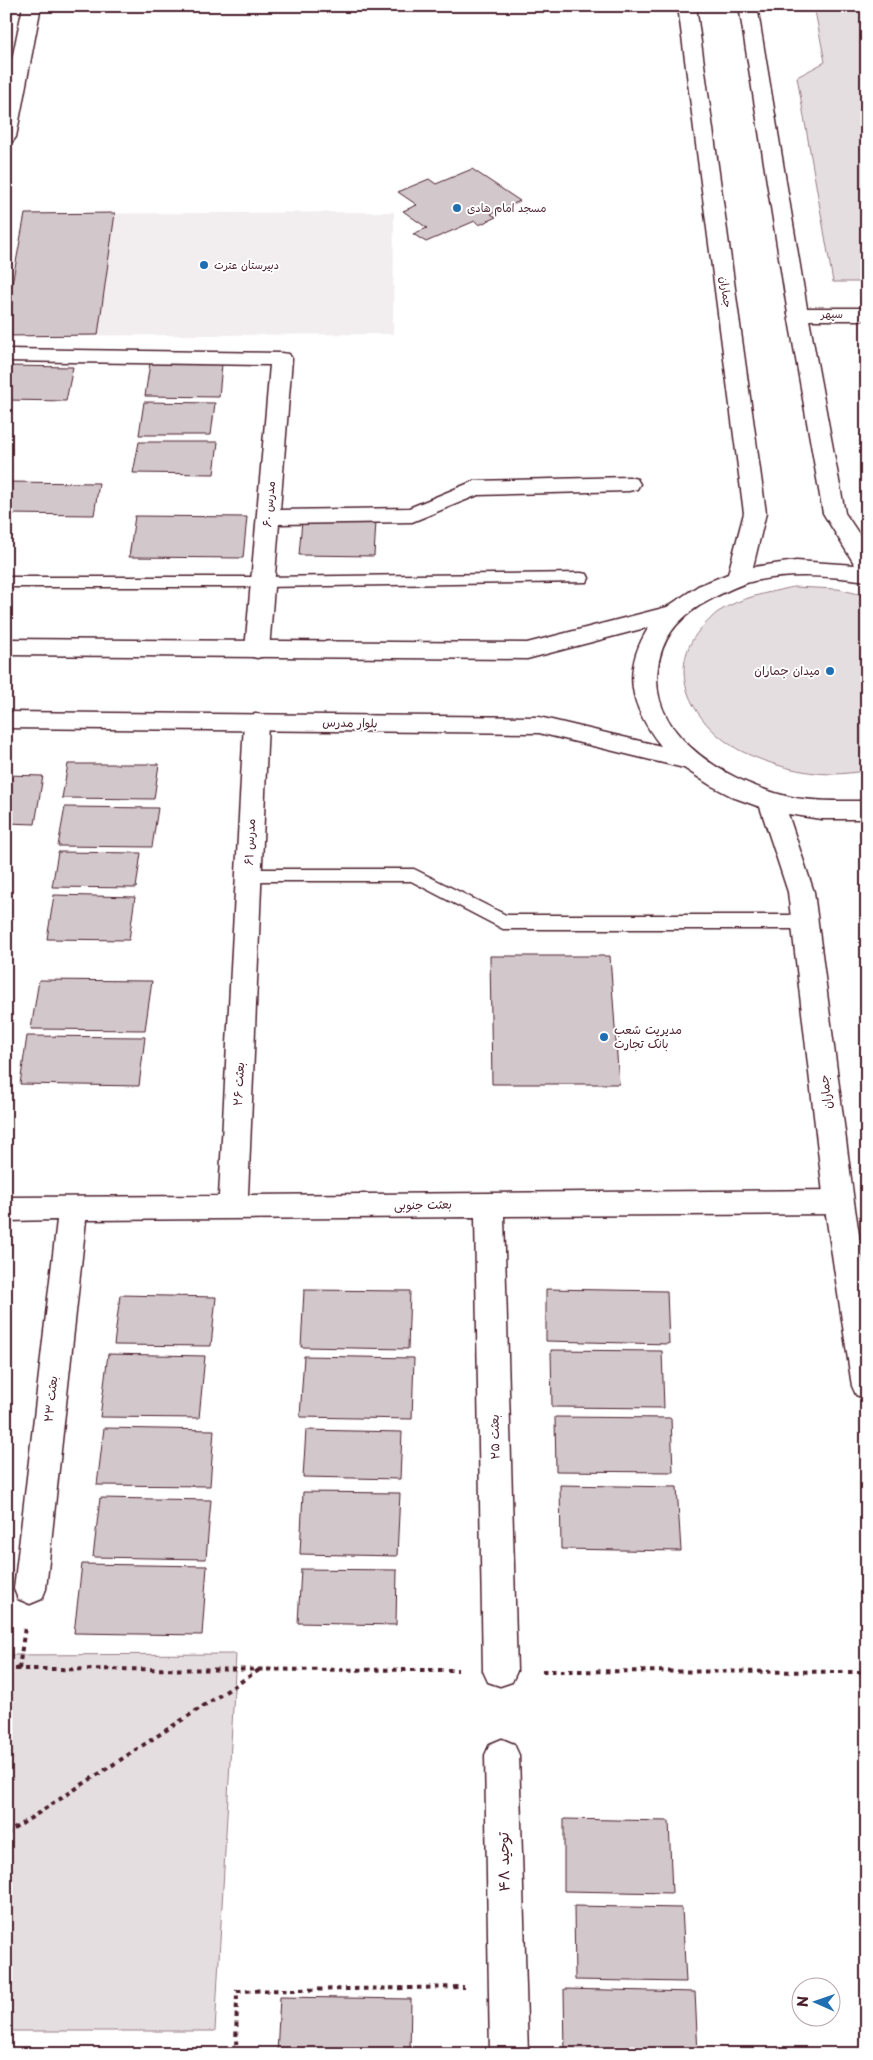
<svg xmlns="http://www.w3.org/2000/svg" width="873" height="2060" viewBox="0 0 873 2060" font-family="'Playpen Sans','Playpen Sans Arabic',sans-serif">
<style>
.built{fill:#f2eeef}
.green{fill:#e5dee0;stroke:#987e86}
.building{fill:#d2c7cb;stroke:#4a1f2b}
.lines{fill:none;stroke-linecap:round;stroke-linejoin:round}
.lane-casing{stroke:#4a1f2b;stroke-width:3}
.street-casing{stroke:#4a1f2b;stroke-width:3}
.secondary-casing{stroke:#4a1f2b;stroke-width:3}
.path{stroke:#4a1f2b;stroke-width:4;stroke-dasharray:4.5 4.5;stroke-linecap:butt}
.lane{fill:#fff;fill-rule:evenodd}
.street{fill:#fff;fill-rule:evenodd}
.secondary{fill:#fff;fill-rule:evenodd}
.poi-dot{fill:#1f6fb2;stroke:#fff;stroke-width:2}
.labels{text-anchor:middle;stroke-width:4;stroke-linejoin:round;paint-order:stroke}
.far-poi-label{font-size:11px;fill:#4a1f2b;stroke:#fff;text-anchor:start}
.far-street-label{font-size:11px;fill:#4a1f2b;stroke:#fff}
.street-label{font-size:12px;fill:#4a1f2b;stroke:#fff}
.poi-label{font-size:12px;fill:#4a1f2b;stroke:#fff;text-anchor:end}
.near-street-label{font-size:15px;fill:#4a1f2b;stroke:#fff}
</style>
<rect width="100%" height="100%" fill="#fff"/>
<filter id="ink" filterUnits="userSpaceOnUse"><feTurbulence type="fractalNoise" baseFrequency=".02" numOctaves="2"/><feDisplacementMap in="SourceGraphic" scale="10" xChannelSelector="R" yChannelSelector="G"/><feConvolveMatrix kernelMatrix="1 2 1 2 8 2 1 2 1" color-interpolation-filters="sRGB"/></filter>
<g filter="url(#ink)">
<path class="built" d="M394,212L393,334L6,336V316L25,214Z"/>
<g class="green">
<path d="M814,6H867V282H833L797,77L825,62Z"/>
<path d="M793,587L838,589L867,596V771C856,772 844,774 833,774C802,774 768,764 741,751C694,726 661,669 704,625C709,621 713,615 718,612C741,597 767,593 793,587Z"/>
<path d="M236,1654L215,2031H6V1655Z"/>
</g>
<g class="building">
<path d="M472,169L520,201L491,214L496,217L479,225L475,221L426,242L413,234L427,228L403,211L417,205L398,192L429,179L436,184Z"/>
<path d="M115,213L98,335L6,336V316L25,214Z"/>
<path d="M150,363L222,364L219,397L145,396Z"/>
<path d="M6,366L73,367L66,401L6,400Z"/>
<path d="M144,402L215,403L211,435H139Z"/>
<path d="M139,442H218L214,474L133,473Z"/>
<path d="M6,482L99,483L94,515L6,514Z"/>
<path d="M135,516L247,517L243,558L129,557Z"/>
<path d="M302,520L376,521L374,556L299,555Z"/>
<path d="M68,764H159L154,799L62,798Z"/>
<path d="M6,775L43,776L35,824L6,823Z"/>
<path d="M65,807L158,808L152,847L58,846Z"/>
<path d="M58,852L141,853L136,888L52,887Z"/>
<path d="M54,895L135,897L129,940L47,939Z"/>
<path d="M490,956H610L619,1084H492Z"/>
<path d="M39,980L152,981L145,1030L31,1029Z"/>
<path d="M27,1036L145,1037L139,1086L20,1084Z"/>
<path d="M546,1289L667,1291L669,1344L546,1341Z"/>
<path d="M304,1290L410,1291L408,1349L301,1347Z"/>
<path d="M120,1295L216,1297L211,1346L114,1345Z"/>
<path d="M551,1350L662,1351L664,1408L552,1407Z"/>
<path d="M108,1354L205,1356L199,1418L100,1417Z"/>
<path d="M304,1356L414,1358L412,1419L300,1417Z"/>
<path d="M555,1417L671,1418L673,1472L556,1471Z"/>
<path d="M104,1428L214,1430L210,1486L97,1485Z"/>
<path d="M306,1430L402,1432L400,1479L303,1477Z"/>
<path d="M560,1485L677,1487L681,1551L561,1549Z"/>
<path d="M303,1492L400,1493L397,1556L300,1554Z"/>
<path d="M100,1498L211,1500L206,1559L93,1557Z"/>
<path d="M82,1564L207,1566L202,1635L74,1633Z"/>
<path d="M301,1569L397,1570L396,1625L298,1623Z"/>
<path d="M564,1819L669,1821L672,1893L564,1891Z"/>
<path d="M574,1906L682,1908L686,1982L575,1980Z"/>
<path d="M564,1989L695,1992L698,2054H565Z"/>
<path d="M280,1997L411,1999L410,2054H277Z"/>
</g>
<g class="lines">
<defs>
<g id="lane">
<path d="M581,573L587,574L589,578L587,582L263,587H6V577H263Z"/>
<path d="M249,869H414L506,915H806L812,917L815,922L812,927L806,929H503L411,881H249L243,879L240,875L243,871Z"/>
</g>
<g id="street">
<path d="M23,6H41L16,137L13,141L6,143V89Z"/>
<path d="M798,308H867V320H798L791,318L788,314L791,310Z"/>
<path d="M6,349L281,353L289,354L292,359L280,510L409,508L474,481L629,477L637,479L640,484L637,489L629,491L478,495L412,522L279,524L269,650L265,656L257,658L249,656L245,650L270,365L6,361Z"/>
<path d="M256,714L265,716L268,722L248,1195L839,1190L849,1194L854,1202L849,1210L839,1214L504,1216L517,1671L512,1682L500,1686L488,1682L483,1671L475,1217L86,1220L46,1589L42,1599L30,1604L18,1599L14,1589L57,1220L6,1221V1197L219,1196L244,722L247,716Z"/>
<path d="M502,1739L514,1744L519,1755L528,2054H490L485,1755L490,1744Z"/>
</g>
<path id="secondary" d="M678,6H696L766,513L753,567L796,561L855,565L823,513L788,314L739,6H757L808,314L845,513L867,546V581C829,576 791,573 754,581C734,586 716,596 699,606C676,621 662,639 658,667C647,739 735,786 795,798C819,802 843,801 867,801V819H821L788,814L814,892L854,1202L867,1286V1399L856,1395L852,1386L824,1202L788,892L760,807L735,798L710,785L684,768L539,733L6,728V712L539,717L661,746C630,706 621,671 649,627L527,659L6,655V639L527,643L667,607L698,586L728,574L744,513Z"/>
</defs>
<use href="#lane" class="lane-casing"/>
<use href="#street" class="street-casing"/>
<use href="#secondary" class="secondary-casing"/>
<g class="path">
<path d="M6,1669L458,1670"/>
<path d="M19,1669L25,1627"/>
<path d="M542,1671L867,1672"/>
<path d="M6,1834L259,1670"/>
<path d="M236,2054L237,1991L464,1987"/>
</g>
<use href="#lane" class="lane"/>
<use href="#street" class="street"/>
<use href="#secondary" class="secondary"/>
</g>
</g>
<g class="poi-dot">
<circle cx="457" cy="208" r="5"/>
<circle cx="204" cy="265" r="5"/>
<circle cx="830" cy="671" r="5"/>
<circle cx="604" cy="1037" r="5"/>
</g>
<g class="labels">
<g class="far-poi-label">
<text x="467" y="212">مسجد امام هادی</text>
<text x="214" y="269">دبیرستان عترت</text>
</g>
<g class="far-street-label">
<text transform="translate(726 292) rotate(82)" y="4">جماران</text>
<text x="832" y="318">سپهر</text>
</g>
<g class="street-label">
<text transform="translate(269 504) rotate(-85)" y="4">مدرس ۶۰</text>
<text transform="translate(350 723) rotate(1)" y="4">بلوار مدرس</text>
<text transform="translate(250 842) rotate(-87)" y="4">مدرس ۶۱</text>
<text transform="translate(239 1084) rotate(-87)" y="4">بعثت ۲۶</text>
<text transform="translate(826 1092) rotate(-97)" y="4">جماران</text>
<text transform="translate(423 1205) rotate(-1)" y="4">بعثت جنوبی</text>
<text transform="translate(51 1399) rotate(-84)" y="4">بعثت ۲۳</text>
<text transform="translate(495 1437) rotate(-91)" y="4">بعثت ۲۵</text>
</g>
<g class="poi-label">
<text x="820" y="675">میدان جماران</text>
<text x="614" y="1034" text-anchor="start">مدیریت شعب<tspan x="614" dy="14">بانک تجارت</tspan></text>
</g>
<g class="near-street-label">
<text transform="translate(504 1862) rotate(-91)" y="5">توحید ۴۸</text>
</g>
</g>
<rect width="873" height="2060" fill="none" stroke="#fff" stroke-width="25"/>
<rect x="12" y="12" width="848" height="2035" fill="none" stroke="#4a1f2b" stroke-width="2" filter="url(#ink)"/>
<g transform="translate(816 2002) rotate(272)"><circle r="24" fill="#ffffff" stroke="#b7a5aa"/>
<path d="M0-4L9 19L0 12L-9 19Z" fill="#1f6fb2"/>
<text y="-8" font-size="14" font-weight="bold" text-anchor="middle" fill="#4a1f2b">N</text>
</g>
</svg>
